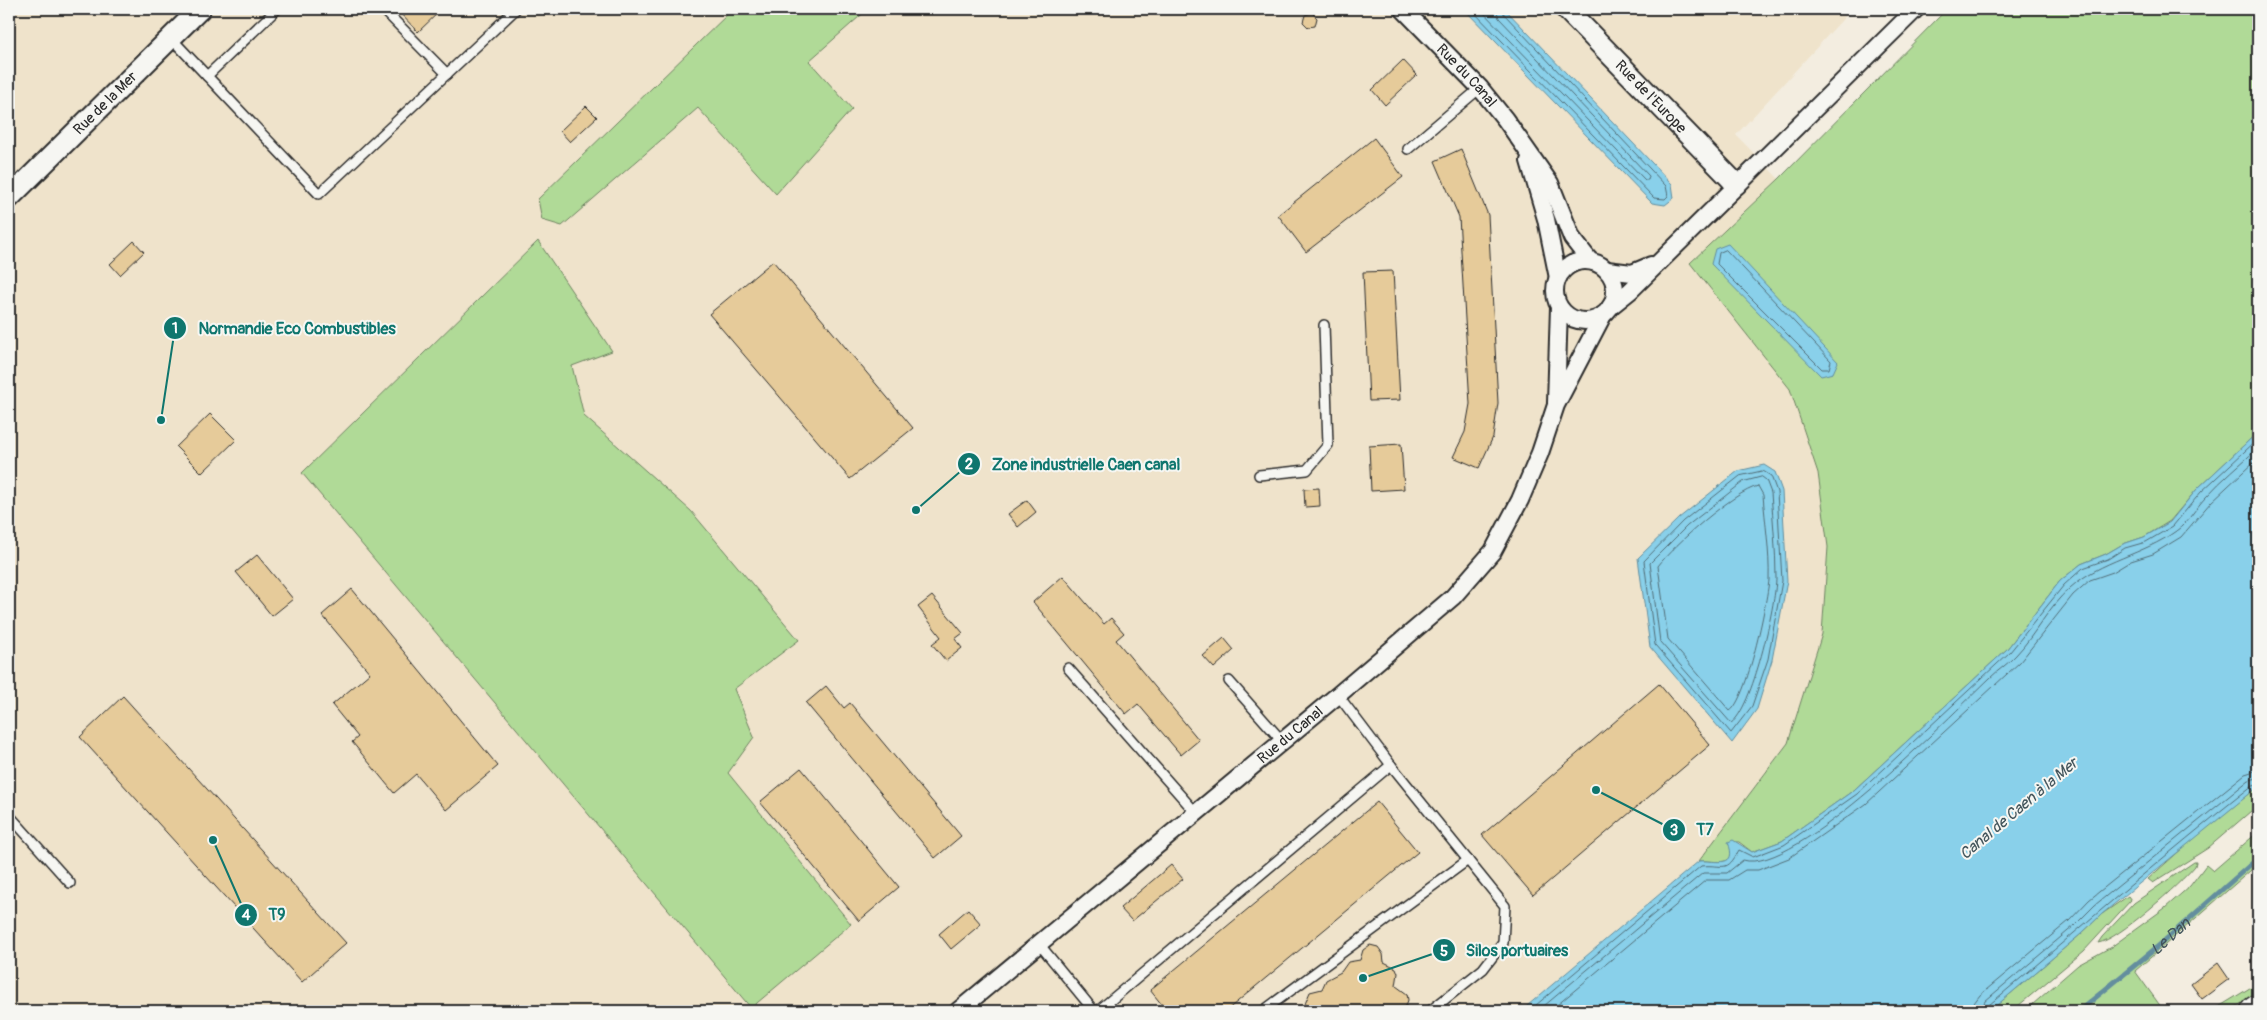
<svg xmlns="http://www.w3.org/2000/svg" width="2267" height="1020" viewBox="0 0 2267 1020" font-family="Pangolin,sans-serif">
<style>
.built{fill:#efe3cb}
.green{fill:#b0da97;stroke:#6e8261}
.water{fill:#89d0ea;stroke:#638e9e}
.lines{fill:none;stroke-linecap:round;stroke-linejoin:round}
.shore{stroke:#516d77;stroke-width:1}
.stream{stroke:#638e9e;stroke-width:5}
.building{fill:#e6cb9a;stroke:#2b2b2b}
.service-casing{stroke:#2b2b2b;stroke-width:12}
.minor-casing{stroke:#2b2b2b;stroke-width:20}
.tertiary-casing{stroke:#2b2b2b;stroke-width:24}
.trunk-casing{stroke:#2b2b2b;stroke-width:31}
.service{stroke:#f6f6f2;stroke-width:9}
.minor{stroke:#f6f6f2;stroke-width:16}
.tertiary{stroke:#f6f6f2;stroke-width:20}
.trunk{stroke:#f6f6f2;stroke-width:28}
.labels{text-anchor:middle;stroke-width:4;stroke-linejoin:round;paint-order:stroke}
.street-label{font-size:15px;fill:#2b2b2b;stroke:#f6f6f2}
.water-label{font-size:16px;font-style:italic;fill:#42545b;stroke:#f6f6f2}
.leader{fill:none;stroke:#0f766e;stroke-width:2}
.callout-dot{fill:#0f766e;stroke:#f6f6f2;stroke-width:2}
.mark-label{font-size:15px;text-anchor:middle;font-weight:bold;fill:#fff}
.callout-label{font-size:16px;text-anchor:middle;font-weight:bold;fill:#0f766e;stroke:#f6f6f2;stroke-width:4;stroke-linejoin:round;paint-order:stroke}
</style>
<rect width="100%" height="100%" fill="#f3ede0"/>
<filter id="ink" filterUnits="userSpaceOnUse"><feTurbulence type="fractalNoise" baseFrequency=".02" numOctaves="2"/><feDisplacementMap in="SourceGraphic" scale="10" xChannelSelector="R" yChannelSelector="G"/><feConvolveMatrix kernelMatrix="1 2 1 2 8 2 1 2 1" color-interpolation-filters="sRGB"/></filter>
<g filter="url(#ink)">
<path class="built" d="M9,9H1852L1736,135L1779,179L1690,263L1790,389L1818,473L1828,547L1822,634L1788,743L1699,861L1521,1011H9Z"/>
<g class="green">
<path d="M733,9H868L809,61L852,109L776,194L698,108L562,226L542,220L538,199Z"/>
<path d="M1947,9H2258V432L2197,489L2170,521L2144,537L2123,544L2106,554L2081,564L2060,581L2007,649L1854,790L1782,841L1752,852L1739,842H1729C1738,869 1717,860 1699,861L1788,743L1822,634L1828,547L1818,473L1790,389L1690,263L1779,179Z"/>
<path d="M538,241L612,351L572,366L584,416L691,511L799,640L734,689L754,737L728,773L851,924L751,1008L302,473Z"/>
<path d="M2258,787V805L2208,848L2153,883L2148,879L2194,838Z"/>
<path d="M2258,832V864L2135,971L2164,1011H2025L2078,965L2111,947L2165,908L2190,886L2206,865L2213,871Z"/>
<path d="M2194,862H2196L2195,866C2181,883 2118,940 2098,943L2102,937L2134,903Z"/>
<path d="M2128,896L2131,900L2084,951L2012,1011H1990L2081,934L2102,914Z"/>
<path d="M2258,983V993L2229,1011H2212Z"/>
</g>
<g class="water">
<path d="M1464,9H1505L1672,184L1674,198L1665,205L1652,203Z"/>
<path d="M1728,244L1838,362L1833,373L1821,376L1711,264L1715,249Z"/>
<path d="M2258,432V787L2102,914L2081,934L1990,1011H1521L1699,861C1717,860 1738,869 1728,842L1733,840L1752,852L1782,841L1854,790L2007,649L2060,581L2081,564L2106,554L2123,544L2144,537L2170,522L2197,489Z"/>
<path d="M1764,465L1775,472L1782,491L1787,581L1772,660L1757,709L1732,743L1650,647L1638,558L1679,518L1738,471Z"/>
</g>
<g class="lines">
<g class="shore">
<path d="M1471,9L1654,198L1665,199L1668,196L1666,186L1504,14L1502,9"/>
<path d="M1480,9L1645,180H1648L1649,176L1499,18L1496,9"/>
<path d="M1726,250L1831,361L1829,369H1822L1717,264L1719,253Z"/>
<path d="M1763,471L1771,476L1777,492L1782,581L1768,659L1752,706L1731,733L1655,645L1644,561L1683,521L1740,476Z"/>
<path d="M1762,477L1766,480L1771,493C1773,521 1776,550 1776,578C1776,604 1752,710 1731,723L1660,642L1650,563L1687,526L1743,482Z"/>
<path d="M1758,486L1763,495C1765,522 1770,552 1769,580C1767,602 1747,700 1730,711L1668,639L1658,566C1674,545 1733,492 1758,486Z"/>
<path d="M1529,1011L1701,866C1725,864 1726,874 1739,850L1753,857L1784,845L1857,794L2010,652L2064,585L2083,568L2108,559L2125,548L2146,542L2173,526L2201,492L2258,439"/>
<path d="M1538,1011L1703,873H1727L1743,860C1795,876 1950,716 1990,678C1998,670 2008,664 2016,655C2036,634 2048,607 2070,588C2101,560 2143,555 2176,531C2188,523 2196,507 2206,497C2222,479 2241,464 2258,448"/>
<path d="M1550,1011L1706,880H1729L1745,870H1758L1789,858L1866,804L2020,662L2073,595L2090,580L2113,572L2131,561L2153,554L2181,537L2211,502L2258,458"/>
<path d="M1973,1011L1974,1003L1980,995L2069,921L2089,900L2245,774L2258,770"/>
<path d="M1981,1011L1985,1001L2074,926L2095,905L2249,780L2258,778"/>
<path d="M1987,1011L1989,1005C2077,931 2163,856 2253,785L2258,784"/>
</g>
<path class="stream" id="s1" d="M2079,1011L2156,948L2258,858"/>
</g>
<g class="building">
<path d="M396,9H442L418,32Z"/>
<path d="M1312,13L1317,18L1315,26L1308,27L1303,22L1305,15Z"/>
<path d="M1403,60L1417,75L1385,105L1372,90Z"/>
<path d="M586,106L597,117L570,142L560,131Z"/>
<path d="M1374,138L1403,177L1306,252L1278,215Z"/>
<path d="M1461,149L1488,215L1498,403L1493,437L1479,468L1453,457L1465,432L1470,404L1459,217L1435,161Z"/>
<path d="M134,241L144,252L120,275L110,264Z"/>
<path d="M773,261L913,428L850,479L709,314Z"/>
<path d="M1393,271L1400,400L1369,401L1363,272Z"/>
<path d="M210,414L236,440L202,473L176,447Z"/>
<path d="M1401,444L1404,489L1371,491L1369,446Z"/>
<path d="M1319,488L1320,506L1305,507L1304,489Z"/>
<path d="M1027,500L1036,512L1018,527L1008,514Z"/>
<path d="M257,555L293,599L272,616L236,572Z"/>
<path d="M1063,576L1104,624L1111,618L1124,633L1116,640L1199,740L1181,755L1138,704L1126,714L1033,602Z"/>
<path d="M352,589L498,766L446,810L416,774L394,793L352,742L358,737L332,705L370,673L322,615Z"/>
<path d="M932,596L963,633L955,639L962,648L946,661L932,644L941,637L918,607Z"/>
<path d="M1224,638L1234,650L1214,668L1203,656Z"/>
<path d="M1659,684L1710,745L1533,895L1482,835Z"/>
<path d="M826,686L844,708L850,703L961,836L935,858L806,703Z"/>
<path d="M123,696L346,943L302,982L80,737Z"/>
<path d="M801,768L899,887L859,921L760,802Z"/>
<path d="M1377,802L1418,852L1226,1011H1167L1150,990Z"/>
<path d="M1171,865L1183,879L1132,921L1120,908Z"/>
<path d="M968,909L981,924L951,949L939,934Z"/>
<path d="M1370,945L1378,947L1383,954L1384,962L1396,968L1398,973L1396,986L1407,994L1408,1000L1406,1006L1396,1011H1302L1310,992L1322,989L1326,980L1341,972L1348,962L1360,960L1363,950Z"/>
<path d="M2218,963L2229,979L2202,999L2191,984Z"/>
</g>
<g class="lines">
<defs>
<g id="service">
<path d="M383,9L447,74"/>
<path d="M171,38L319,194L516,9"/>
<path d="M207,76L277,9"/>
<path d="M1408,149L1480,88"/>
<path d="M1259,475L1307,470L1328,445L1324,325"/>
<path d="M1068,668L1196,813"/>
<path d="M1229,681L1282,741"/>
<path d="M1338,695L1391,765L1505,906L1503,943L1483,969L1430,1011"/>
<path d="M9,815L70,883"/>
<path d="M1040,945L1094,1011"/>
<path d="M1098,1011L1391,765"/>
<path d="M1263,1011L1468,860"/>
</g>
<g id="minor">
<path id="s2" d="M1403,9L1480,88L1505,119L1550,183L1572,238L1590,261"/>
<path d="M1529,161L1546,219L1558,278"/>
<circle cx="1585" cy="291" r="30"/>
<path d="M1607,270L1632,273L1651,265"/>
<path d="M1610,307L1630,291L1916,9"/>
<path d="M1556,403L1559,307"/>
<path id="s3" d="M958,1011L1338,695L1453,597L1493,551L1520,500L1540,453L1556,405L1603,315"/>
</g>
<g id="tertiary">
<path id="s4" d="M1566,9L1736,184"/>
<path id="s5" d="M9,198L200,9"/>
</g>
<path id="trunk" d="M2255,1011L2258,1009"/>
</defs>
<use href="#service" class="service-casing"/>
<use href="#minor" class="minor-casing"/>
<use href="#tertiary" class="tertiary-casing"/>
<use href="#trunk" class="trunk-casing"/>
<use href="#service" class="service"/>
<use href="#minor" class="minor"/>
<use href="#tertiary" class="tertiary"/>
<use href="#trunk" class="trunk"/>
</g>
</g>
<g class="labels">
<g class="street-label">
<text dy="5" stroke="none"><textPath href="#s2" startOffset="92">Rue du Canal</textPath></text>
<text dy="5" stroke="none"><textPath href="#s4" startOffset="122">Rue de l'Europe</textPath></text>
<text dy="5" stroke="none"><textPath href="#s5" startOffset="135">Rue de la Mer</textPath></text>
<text dy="5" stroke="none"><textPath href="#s3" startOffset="432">Rue du Canal</textPath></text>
</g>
<g class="water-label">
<text transform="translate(2018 808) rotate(-40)" y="6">Canal de Caen à la Mer</text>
<text dy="6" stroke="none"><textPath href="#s1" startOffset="118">Le Dan</textPath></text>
</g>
</g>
<path class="leader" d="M161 420L175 328M916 510L969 464M1596 790L1674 830M213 840L246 915M1363 978L1444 950"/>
<g class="callout-dot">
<circle cx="161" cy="420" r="5"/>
<circle cx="916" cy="510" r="5"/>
<circle cx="1596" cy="790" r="5"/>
<circle cx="213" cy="840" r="5"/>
<circle cx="1363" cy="978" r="5"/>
<circle cx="175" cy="328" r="12"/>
<circle cx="969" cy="464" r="12"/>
<circle cx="1674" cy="830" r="12"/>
<circle cx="246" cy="915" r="12"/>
<circle cx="1444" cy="950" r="12"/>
</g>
<g class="mark-label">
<text x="175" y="333">1</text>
<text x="969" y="469">2</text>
<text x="1674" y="835">3</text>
<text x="246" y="920">4</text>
<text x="1444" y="956">5</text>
</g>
<g class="callout-label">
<text x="297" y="334">Normandie Eco Combustibles</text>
<text x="1086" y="470">Zone industrielle Caen canal</text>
<text x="1705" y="835">T7</text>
<text x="277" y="920">T9</text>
<text x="1517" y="956">Silos portuaires</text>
</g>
<rect width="2267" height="1020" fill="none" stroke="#f6f6f2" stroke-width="30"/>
<rect x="15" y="15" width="2237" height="990" fill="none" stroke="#2b2b2b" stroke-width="2" filter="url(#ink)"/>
</svg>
